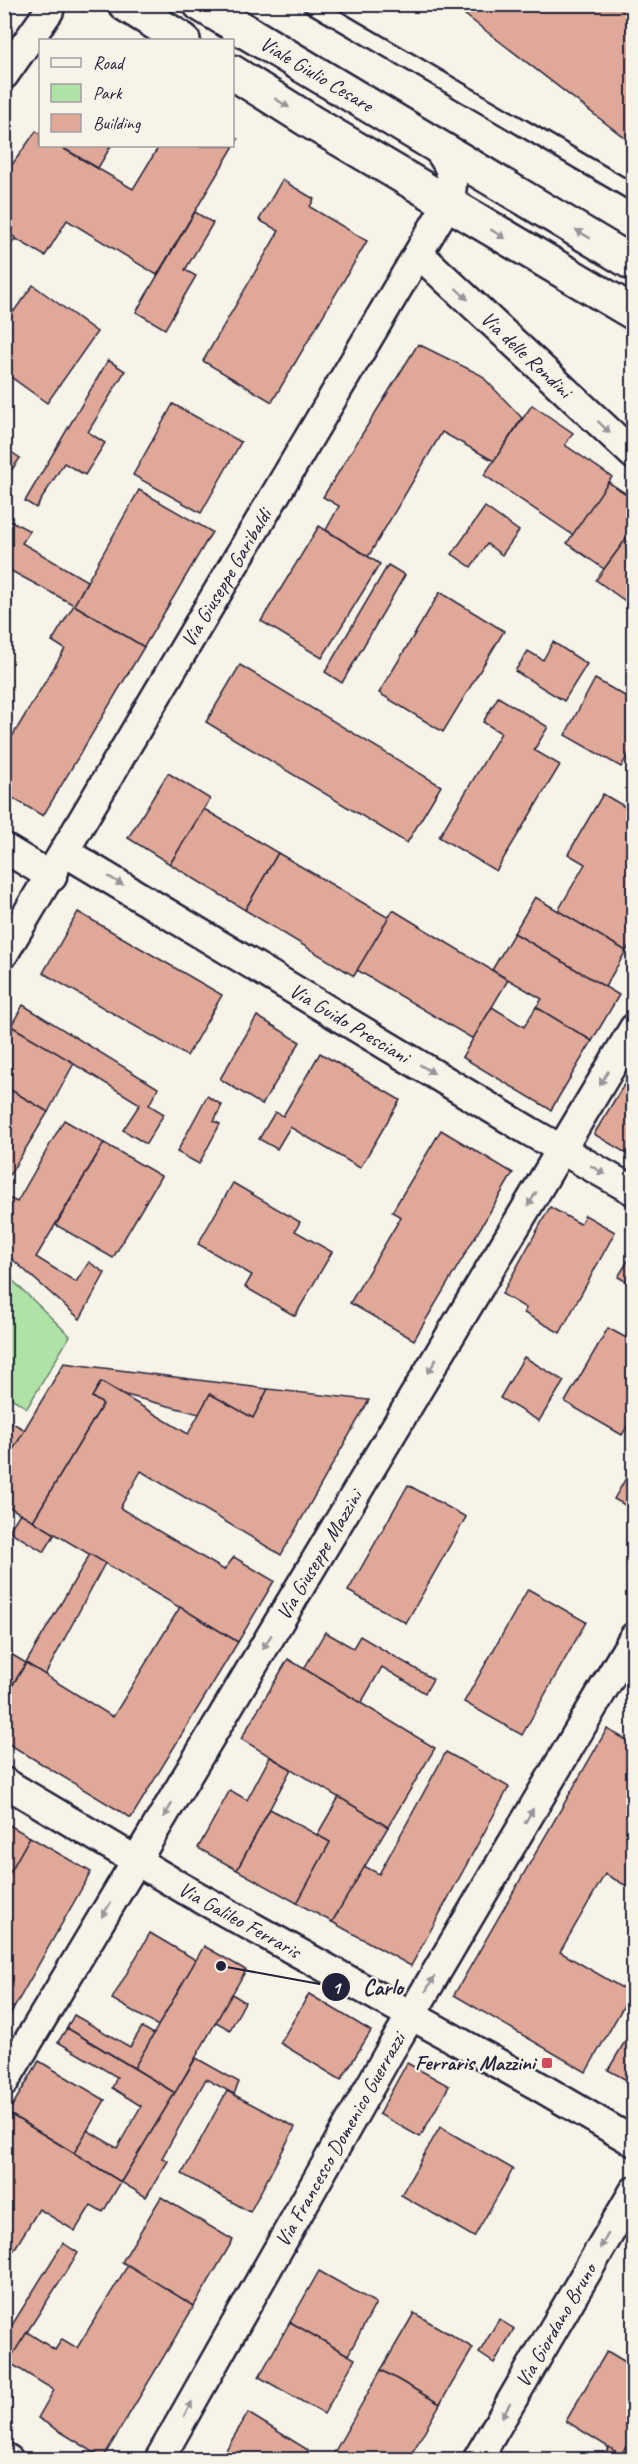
<svg xmlns="http://www.w3.org/2000/svg" width="638" height="2464" viewBox="0 0 638 2464" font-family="Caveat,sans-serif">
<style>
.green{fill:#afe3a5;stroke:#688270;stroke-width:1.5}
.building{fill:#e0a898;stroke:#22223b;stroke-width:1.5}
.lines{fill:none;stroke-linecap:round;stroke-linejoin:round}
.lane-casing{stroke:#22223b;stroke-width:20}
.street-casing{stroke:#22223b;stroke-width:33}
.secondary-casing{stroke:#22223b;stroke-width:38}
.lane{stroke:#f7f3e8;stroke-width:15}
.street{stroke:#f7f3e8;stroke-width:28}
.secondary{stroke:#f7f3e8;stroke-width:33}
.oneway{fill:#97959a}
.poi-dot{fill:#d1495b;stroke:#f7f3e8;stroke-width:2}
.labels{text-anchor:middle;stroke-width:4.5;stroke-linejoin:round;paint-order:stroke}
.street-label{font-size:21px;fill:#22223b;stroke:#f7f3e8}
.poi-label{font-size:21px;font-weight:bold;fill:#22223b;stroke:#f7f3e8;text-anchor:end}
.leader{fill:none;stroke:#22223b;stroke-width:2}
.callout-dot{fill:#22223b;stroke:#f7f3e8;stroke-width:2}
.mark-label{font-size:18px;text-anchor:middle;font-weight:bold;fill:#fff}
.callout-label{font-size:22px;text-anchor:middle;font-weight:bold;fill:#22223b;stroke:#f7f3e8;stroke-width:4.5;stroke-linejoin:round;paint-order:stroke}
</style>
<rect width="100%" height="100%" fill="#f7f3e8"/>
<filter id="ink" filterUnits="userSpaceOnUse"><feTurbulence type="fractalNoise" baseFrequency=".0167" numOctaves="2"/><feDisplacementMap in="SourceGraphic" scale="12" xChannelSelector="R" yChannelSelector="G"/><feConvolveMatrix kernelMatrix="1 2 1 2 8 2 1 2 1" color-interpolation-filters="sRGB"/></filter>
<g filter="url(#ink)">
<path class="green" d="M5,1273L70,1336L27,1408L5,1394Z"/>
<g class="building">
<path d="M451,4H634V145Z"/>
<path d="M36,131L40,134V146H59L133,189L159,146H232V136L238,139L157,275L67,220L45,256L4,232V176Z"/>
<path d="M64,146H111L98,168L63,148Z"/>
<path d="M282,180L314,199L310,207L367,241L272,402L203,361L279,231L259,220Z"/>
<path d="M195,212L213,223L185,270L196,276L165,329L136,312Z"/>
<path d="M4,232L16,238L4,254Z"/>
<path d="M33,285L97,332L47,403L4,372V303L14,311Z"/>
<path d="M418,344L481,375L522,418L494,461L442,432L368,557L326,530L339,506L323,497Z"/>
<path d="M108,360L125,371L88,432L105,443L85,475L64,463L36,508L25,501Z"/>
<path d="M173,404L241,442L201,513L133,475Z"/>
<path d="M532,405L573,433L565,445L612,477L573,535L484,475Z"/>
<path d="M4,447L20,458L4,481Z"/>
<path d="M608,482L634,499V528L604,569L567,543Z"/>
<path d="M139,490L212,532L144,647L74,605Z"/>
<path d="M485,507L519,531L502,555L487,544L471,567L452,554Z"/>
<path d="M11,521L30,531L22,543L87,581L74,605L4,567V532Z"/>
<path d="M319,526L380,564L322,658L261,621Z"/>
<path d="M634,528V595L628,603L596,580Z"/>
<path d="M388,565L405,575L342,683L325,672Z"/>
<path d="M440,592L504,631L443,732L379,693Z"/>
<path d="M74,605L144,647L43,816L4,793V750L65,649L52,641Z"/>
<path d="M553,642L587,664L564,701L515,671L528,651L543,660Z"/>
<path d="M240,665L441,786L407,843L206,722Z"/>
<path d="M595,679L634,701V744L621,767L565,735Z"/>
<path d="M498,697L548,727L534,750L560,765L496,871L439,837L501,733L483,722Z"/>
<path d="M168,773L210,799L170,864L128,838Z"/>
<path d="M603,794L634,812V938L626,951L558,911L585,864L568,854Z"/>
<path d="M204,809L278,853L245,910L170,864Z"/>
<path d="M278,853L389,918L354,976L245,910Z"/>
<path d="M535,897L626,951L605,987L514,933Z"/>
<path d="M393,910L508,980L473,1039L357,970Z"/>
<path d="M78,912L222,995L187,1056L43,973Z"/>
<path d="M514,933L619,995L592,1041L536,1007L542,999L492,970Z"/>
<path d="M23,1005L158,1088L149,1105L164,1114L146,1144L123,1130L140,1104L11,1026Z"/>
<path d="M492,1007L524,1027L536,1007L592,1041L551,1110L462,1057Z"/>
<path d="M257,1016L300,1042L262,1105L220,1079Z"/>
<path d="M11,1026L74,1063L48,1112L4,1086V1037Z"/>
<path d="M320,1053L400,1100L360,1168L290,1127L277,1149L259,1139L275,1112L283,1116Z"/>
<path d="M634,1068V1158L594,1134Z"/>
<path d="M4,1086L48,1112L4,1184Z"/>
<path d="M207,1096L222,1105L214,1121L220,1124L199,1164L177,1152Z"/>
<path d="M64,1120L104,1143L36,1257L76,1282L89,1262L105,1273L80,1319L4,1252V1196L17,1202Z"/>
<path d="M441,1130L513,1173L414,1340L350,1303L401,1217L392,1212Z"/>
<path d="M104,1143L161,1176L113,1258L56,1225Z"/>
<path d="M233,1183L300,1222L295,1231L332,1252L295,1316L245,1287L252,1275L198,1244Z"/>
<path d="M550,1207L580,1224L585,1215L615,1232L560,1333L524,1313L526,1308L502,1294Z"/>
<path d="M634,1251V1286L618,1277Z"/>
<path d="M608,1328L634,1342V1416L622,1435L565,1402Z"/>
<path d="M524,1357L564,1381L539,1421L500,1398Z"/>
<path d="M64,1363L268,1389L253,1418L210,1394L199,1414L122,1394L101,1382L92,1397L103,1404L33,1521L4,1504V1464Z"/>
<path d="M101,1382L188,1434L210,1394L253,1418L268,1389L369,1400L281,1555L141,1471L120,1508L224,1570L234,1557L274,1581L238,1642L33,1521L103,1404L92,1397Z"/>
<path d="M4,1418L25,1430L4,1464Z"/>
<path d="M634,1464V1510L614,1499Z"/>
<path d="M408,1485L466,1517L406,1623L348,1591Z"/>
<path d="M20,1513L55,1534L44,1552L9,1531Z"/>
<path d="M90,1554L105,1563L45,1675L26,1663Z"/>
<path d="M528,1589L586,1622L522,1735L464,1702Z"/>
<path d="M180,1607L238,1642L131,1818L4,1741V1699L26,1663L113,1717Z"/>
<path d="M325,1632L353,1648L360,1636L433,1679L425,1693L382,1667L361,1703L304,1669Z"/>
<path d="M4,1650L26,1663L4,1699Z"/>
<path d="M288,1659L435,1748L388,1827L241,1739Z"/>
<path d="M607,1729L634,1744V1890L605,1874L560,1952L631,1993L586,2072L454,1995Z"/>
<path d="M446,1752L509,1787L411,1966L332,1922L364,1866L379,1874Z"/>
<path d="M270,1757L291,1769L237,1870L198,1848L230,1790L247,1800Z"/>
<path d="M339,1797L388,1827L332,1922L297,1903L330,1842L317,1835Z"/>
<path d="M270,1809L330,1842L297,1903L237,1870Z"/>
<path d="M4,1822L30,1837L4,1883Z"/>
<path d="M30,1837L91,1872L14,2008L4,2003V1883Z"/>
<path d="M150,1933L196,1960L158,2026L112,1999Z"/>
<path d="M204,1946L246,1970L175,2093L134,2068Z"/>
<path d="M232,1994L245,2002L230,2030L216,2022Z"/>
<path d="M309,1994L371,2031L341,2080L280,2043Z"/>
<path d="M4,2003L14,2008L4,2024Z"/>
<path d="M74,2015L130,2047L142,2027L154,2034L134,2068L67,2028Z"/>
<path d="M634,2026V2084L608,2070Z"/>
<path d="M67,2028L175,2093L121,2182L74,2153L87,2130L117,2148L141,2106L112,2088L117,2077L58,2042Z"/>
<path d="M196,2058L239,2082L234,2094L206,2079L162,2158L168,2161L146,2197L121,2182Z"/>
<path d="M39,2061L105,2100L74,2153L8,2113Z"/>
<path d="M407,2063L449,2086L420,2137L379,2114Z"/>
<path d="M227,2091L295,2127L250,2212L182,2174Z"/>
<path d="M8,2113L121,2182L103,2212L91,2205L75,2231L39,2209L4,2266V2119Z"/>
<path d="M440,2127L513,2169L474,2237L401,2195Z"/>
<path d="M161,2197L233,2240L194,2306L122,2262Z"/>
<path d="M63,2243L78,2253L27,2332L4,2371V2338Z"/>
<path d="M128,2265L194,2306L103,2458L38,2418L54,2390L8,2362L27,2332L55,2350L62,2339L77,2348Z"/>
<path d="M319,2271L376,2303L348,2355L290,2322Z"/>
<path d="M414,2313L473,2348L440,2404L381,2370Z"/>
<path d="M499,2319L514,2329L494,2363L479,2353Z"/>
<path d="M290,2322L355,2359L324,2414L259,2377Z"/>
<path d="M607,2351L634,2367V2435L621,2455L566,2421Z"/>
<path d="M381,2370L440,2404L408,2460H330Z"/>
<path d="M248,2413L308,2450L302,2460H220Z"/>
<path d="M630,2440L634,2442V2460H601L609,2447L621,2455Z"/>
</g>
<g class="lines">
<defs>
<path id="lane" d="M311,4L634,193"/>
<g id="street">
<path d="M4,75L49,11"/>
<path id="s1" d="M419,254L634,455"/>
<path d="M4,848L52,877"/>
<path id="s2" d="M65,852L529,1131L634,1191"/>
<path id="s3" d="M4,953L448,203C457,179 450,163 434,145"/>
<path id="s4" d="M4,1782L184,1889L535,2084L634,2142"/>
<path id="s5" d="M4,2082L634,1028"/>
<path d="M4,2457L9,2460"/>
<path id="s6" d="M159,2460L390,2051L634,1637"/>
<path id="s7" d="M477,2460L634,2191"/>
</g>
<g id="secondary">
<path d="M125,4L183,40"/>
<path id="s8" d="M200,4L634,264"/>
<path d="M232,72L311,122L634,313"/>
</g>
</defs>
<use href="#lane" class="lane-casing"/>
<use href="#street" class="street-casing"/>
<use href="#secondary" class="secondary-casing"/>
<use href="#lane" class="lane"/>
<use href="#street" class="street"/>
<use href="#secondary" class="secondary"/>
</g>
<defs><path id="oneway-solid" d="M-6-.8H1V-3.2L6.5 0L1 3.2V.8H-6Z" transform="scale(1.5)"/></defs>
<g class="oneway">
<use href="#oneway-solid" transform="translate(282 103) rotate(32)"/>
<use href="#oneway-solid" transform="translate(498 234) rotate(31)"/>
<use href="#oneway-solid" transform="translate(583 234) rotate(-149)"/>
<use href="#oneway-solid" transform="translate(462 294) rotate(43)"/>
<use href="#oneway-solid" transform="translate(604 427) rotate(43)"/>
<use href="#oneway-solid" transform="translate(116 881) rotate(31)"/>
<use href="#oneway-solid" transform="translate(427 1069) rotate(31)"/>
<use href="#oneway-solid" transform="translate(604 1078) rotate(121)"/>
<use href="#oneway-solid" transform="translate(598 1170) rotate(31)"/>
<use href="#oneway-solid" transform="translate(532 1199) rotate(121)"/>
<use href="#oneway-solid" transform="translate(432 1366) rotate(121)"/>
<use href="#oneway-solid" transform="translate(267 1642) rotate(121)"/>
<use href="#oneway-solid" transform="translate(168 1810) rotate(121)"/>
<use href="#oneway-solid" transform="translate(529 1816) rotate(-60)"/>
<use href="#oneway-solid" transform="translate(106 1910) rotate(121)"/>
<use href="#oneway-solid" transform="translate(430 1984) rotate(-60)"/>
<use href="#oneway-solid" transform="translate(604 2241) rotate(120)"/>
<use href="#oneway-solid" transform="translate(188 2409) rotate(-61)"/>
<use href="#oneway-solid" transform="translate(506 2410) rotate(120)"/>
</g>
</g>
<rect class="poi-dot" x="541" y="2057" width="12" height="12" rx="3"/>
<g class="labels">
<g class="street-label">
<text dy="7" stroke="none"><textPath href="#s8" startOffset="136">Viale Giulio Cesare</textPath></text>
<text dy="7" stroke="none"><textPath href="#s1" startOffset="147">Via delle Rondini</textPath></text>
<text dy="7" stroke="none"><textPath href="#s3" startOffset="436">Via Giuseppe Garibaldi</textPath></text>
<text dy="7" stroke="none"><textPath href="#s2" startOffset="332">Via Guido Presciani</textPath></text>
<text dy="7" stroke="none"><textPath href="#s5" startOffset="614">Via Giuseppe Mazzini</textPath></text>
<text dy="7" stroke="none"><textPath href="#s4" startOffset="273">Via Galileo Ferraris</textPath></text>
<text dy="7" stroke="none"><textPath href="#s6" startOffset="368">Via Francesco Domenico Guerrazzi</textPath></text>
<text dy="7" stroke="none"><textPath href="#s7" startOffset="156">Via Giordano Bruno</textPath></text>
</g>
<g class="poi-label">
<text x="535" y="2070">Ferraris Mazzini</text>
</g>
</g>
<path class="leader" d="M221 1966L336 1987"/>
<g class="callout-dot">
<circle cx="221" cy="1966" r="6"/>
<circle cx="336" cy="1987" r="15"/>
</g>
<g class="mark-label">
<text x="336" y="1994">1</text>
</g>
<g class="callout-label">
<text x="383" y="1995">Carlo</text>
</g>
<rect width="638" height="2464" fill="none" stroke="#f7f3e8" stroke-width="24"/>
<rect x="12" y="12" width="614" height="2440" fill="none" stroke="#22223b" stroke-width="2" filter="url(#ink)"/>
<rect x="39" y="39" width="195" height="108" fill="#f7f3e8" stroke="#a29fa3" stroke-width="1.5"/>
<rect x="51" y="58" width="30" height="9" fill="#f7f3e8" stroke="#a29fa3" stroke-width="1.5"/>
<text x="93" y="69" font-size="18" fill="#22223b">Road</text>
<rect x="51" y="84" width="30" height="18" fill="#afe3a5" stroke="#a29fa3" stroke-width="1.5"/>
<text x="93" y="99" font-size="18" fill="#22223b">Park</text>
<rect x="51" y="114" width="30" height="18" fill="#e0a898" stroke="#a29fa3" stroke-width="1.5"/>
<text x="93" y="129" font-size="18" fill="#22223b">Building</text>
</svg>
